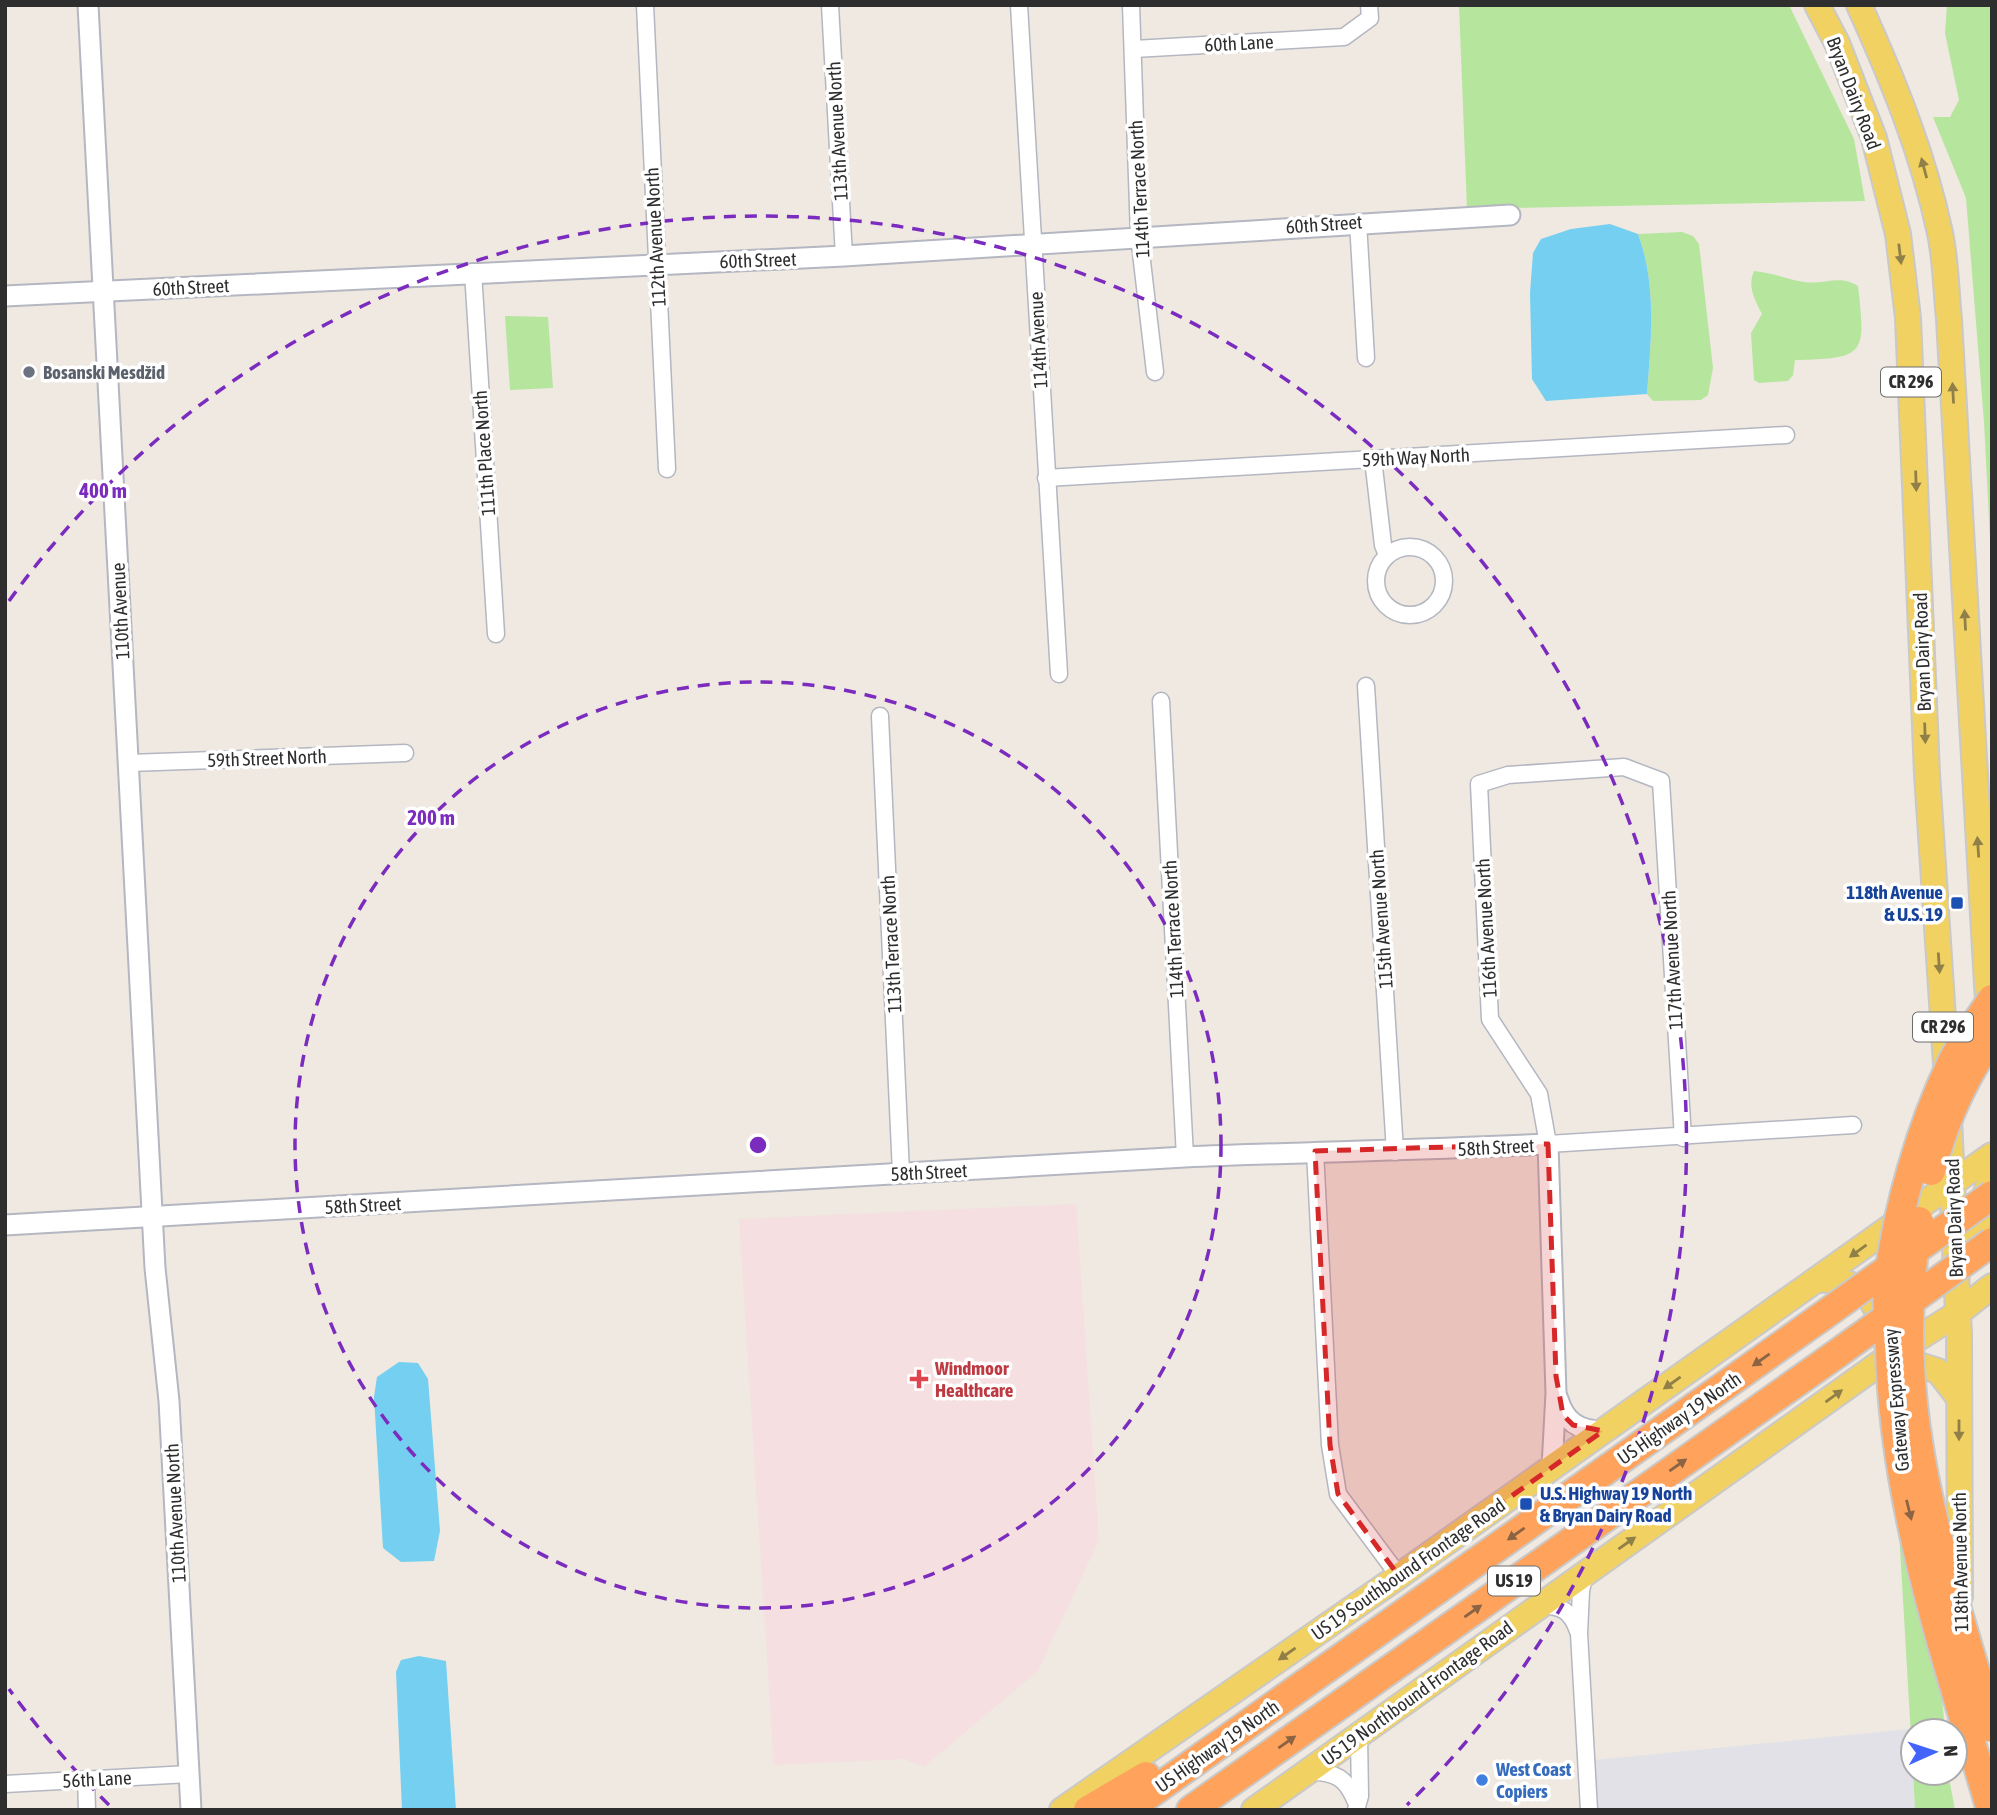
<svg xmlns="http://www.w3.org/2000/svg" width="1997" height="1815" viewBox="0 0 1997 1815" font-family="'Asap Condensed',sans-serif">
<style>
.industrial{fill:#e3e1e8}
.medical{fill:#f5dfe0}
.green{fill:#b6e59e}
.water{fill:#75cff0}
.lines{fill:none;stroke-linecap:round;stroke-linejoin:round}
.minor-casing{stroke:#b4b7c1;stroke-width:19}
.tertiary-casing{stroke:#b4b7c1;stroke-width:23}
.primary-casing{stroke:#c9c9c9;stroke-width:28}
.motorway-casing{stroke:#c9c9c9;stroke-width:32}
.minor{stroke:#fff;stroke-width:16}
.tertiary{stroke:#fff;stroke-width:19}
.primary{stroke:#f2d163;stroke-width:24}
.motorway{stroke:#ffa35c;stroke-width:28}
.motorway-bridge-casing{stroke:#c9c9c9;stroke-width:32;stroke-linecap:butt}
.motorway-bridge{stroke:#ffa35c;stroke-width:28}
.oneway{fill:#908048}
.oneway2{fill:#8c6343}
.marked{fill:#d62828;fill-opacity:0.2;stroke:#d62828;stroke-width:5;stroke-dasharray:14 9;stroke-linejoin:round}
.ring{fill:none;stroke:#7b2cbf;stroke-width:3.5;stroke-dasharray:12 9}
.worship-dot{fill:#6b7280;stroke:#fff;stroke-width:2.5}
.transit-dot{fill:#1a4fb4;stroke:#fff;stroke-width:2.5}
.health-dot{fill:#e0444e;stroke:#fff;stroke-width:2.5}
.shop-dot{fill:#3f7fe0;stroke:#fff;stroke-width:2.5}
.labels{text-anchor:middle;stroke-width:7;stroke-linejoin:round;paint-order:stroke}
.shield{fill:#fff;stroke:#6d6d6d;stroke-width:2}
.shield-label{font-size:18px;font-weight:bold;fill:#2e2e2e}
.street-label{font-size:19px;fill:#2e2e2e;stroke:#fff}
.worship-label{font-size:19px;font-weight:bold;fill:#5b616d;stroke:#fff;text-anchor:start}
.transit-label{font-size:19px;font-weight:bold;fill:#164399;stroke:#fff;text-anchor:end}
.health-label{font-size:19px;font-weight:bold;fill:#be3a42;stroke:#fff;text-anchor:start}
.shop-label{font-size:19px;font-weight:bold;fill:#366cbe;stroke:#fff;text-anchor:start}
.centre{fill:#7b2cbf;stroke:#fff;stroke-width:3.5}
.ring-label{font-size:21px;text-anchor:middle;font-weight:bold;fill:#7b2cbf;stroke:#fff;stroke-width:7;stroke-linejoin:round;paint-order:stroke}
</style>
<rect width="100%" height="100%" fill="#efe9e1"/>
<path class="industrial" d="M1910,1729L1915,1810H1598L1595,1760Z"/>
<path class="medical" d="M1076,1204L1099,1540L1038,1671L924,1767L903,1759L774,1765L739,1219Z"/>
<g class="green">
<path d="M1459,5H1789L1854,139L1865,201L1467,209Z"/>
<path d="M1947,5H1992V579L1984,422L1966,198L1933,117H1950L1959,100L1945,33Z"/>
<path d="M1682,232L1693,236L1699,244L1713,368L1708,395L1701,400L1653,401L1647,394C1651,341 1657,285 1638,234Z"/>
<path d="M1754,271C1773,273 1787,279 1804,282C1824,285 1840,274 1858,286C1866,356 1865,358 1795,360L1793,375L1788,381L1759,383L1754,380L1751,333L1762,314C1755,300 1747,287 1754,271Z"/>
<path d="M505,316L548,317L553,388L510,390Z"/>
<path d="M1893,1428L1933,1597L1945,1731H1913V1771Z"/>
<path d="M1913,1773H1948L1955,1810H1915Z"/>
</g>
<g class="water">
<path d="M1610,224L1638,234C1657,285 1651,341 1647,394L1546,401L1532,379L1530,293L1533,253L1541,239L1571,229Z"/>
<path d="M399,1362L418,1363L428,1379L440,1531L434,1561L401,1562L383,1548L374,1397L377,1377Z"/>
<path d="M419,1656L446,1661L456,1810H402L396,1672L401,1660Z"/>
</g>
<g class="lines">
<defs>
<g id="minor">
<path d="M645,5L667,469"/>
<path d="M830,5L844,256"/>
<path d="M1019,5L1059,674"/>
<path d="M1131,5L1139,236L1155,372"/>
<path d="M1134,49L1344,37L1370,18L1369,5"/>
<path d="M1358,222L1366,358"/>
<path d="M473,272L496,634"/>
<path d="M1373,459L1383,545L1387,555"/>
<path d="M1046,478L1786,435"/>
<circle cx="1410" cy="581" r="34"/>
<path d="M1366,686L1395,1152"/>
<path d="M1161,701L1185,1157"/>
<path d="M880,716L901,1173"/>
<path d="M129,763L405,753"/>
<path d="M1683,1138L1661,781L1624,767L1508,775L1479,784L1490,1019L1539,1094L1548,1144L1853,1125"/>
<path d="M1315,1151L1330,1445L1338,1494L1399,1576"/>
<path d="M1585,1572L1581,1591L1579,1633L1589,1810"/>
<path d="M1541,1605C1562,1606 1571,1611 1578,1631"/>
<path d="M1310,1771C1336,1773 1346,1777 1356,1802"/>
<path d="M86,1779L87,1810"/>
<path d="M5,1784L189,1774"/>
<path d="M1356,1810L1360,1796L1359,1735"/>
</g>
<g id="tertiary">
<path d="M88,5L155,1268L169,1401L191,1810"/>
<path d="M5,296L844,256L1510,215"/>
<path d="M5,1225L1185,1157C1306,1152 1426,1150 1548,1144L1556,1393L1552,1467"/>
<path d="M1558,1399C1565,1422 1579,1431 1603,1431"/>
</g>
<g id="primary">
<path d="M1817,5L1837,43L1874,138L1898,234L1908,318L1927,774L1947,1079"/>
<path d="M1859,5C1893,80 1923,153 1940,233C1946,261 1946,291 1949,319L1989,1019"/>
<path d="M1949,1119L1959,1334L1960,1597"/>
<path d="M1959,1263L1977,1226L1992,1171"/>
<path d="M1818,1280C1855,1278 1883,1297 1880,1336"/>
<path d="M1894,1357L1938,1371L1959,1398"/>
<path d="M1062,1810L1399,1576L1992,1155"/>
<path d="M1254,1810L1890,1356L1958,1313L1992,1286"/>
</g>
<g id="motorway">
<path d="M1088,1810L1146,1776"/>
<path d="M1127,1810L1817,1320"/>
<path d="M1191,1810L1838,1353"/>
</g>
</defs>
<use href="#minor" class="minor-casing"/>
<use href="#tertiary" class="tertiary-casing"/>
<use href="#primary" class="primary-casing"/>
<use href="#motorway" class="motorway-casing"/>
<use href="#minor" class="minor"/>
<use href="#tertiary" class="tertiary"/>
<use href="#primary" class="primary"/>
<use href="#motorway" class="motorway"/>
<defs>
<g id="motorway-bridge">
<path d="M1931,1171C1943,1124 1964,1077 1992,1037"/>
<path d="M1919,1221C1913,1242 1913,1263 1911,1284C1898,1437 1950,1583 1992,1728"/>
<path d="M1817,1320L1992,1195"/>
<path d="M1838,1353L1992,1242"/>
<path d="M1991,1810C1947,1659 1894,1508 1890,1350C1889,1327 1886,1303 1888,1281C1898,1207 1920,1129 1952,1062C1963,1040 1979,1020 1992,999"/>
</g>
</defs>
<use href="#motorway-bridge" class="motorway-bridge-casing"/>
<use href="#motorway-bridge" class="motorway-bridge"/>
</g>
<defs><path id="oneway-solid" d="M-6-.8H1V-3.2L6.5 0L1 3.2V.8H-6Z" transform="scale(1.75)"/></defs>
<g class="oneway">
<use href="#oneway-solid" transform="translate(1924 168) rotate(-105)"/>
<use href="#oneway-solid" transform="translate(1900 254) rotate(83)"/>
<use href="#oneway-solid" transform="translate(1953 393) rotate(-93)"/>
<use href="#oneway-solid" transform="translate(1916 481) rotate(88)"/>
<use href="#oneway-solid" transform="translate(1965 620) rotate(-93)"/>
<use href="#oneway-solid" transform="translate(1925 733) rotate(88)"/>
<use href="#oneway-solid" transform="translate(1978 847) rotate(-94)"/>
<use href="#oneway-solid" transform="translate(1939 963) rotate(86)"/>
<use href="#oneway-solid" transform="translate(1858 1251) rotate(144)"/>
<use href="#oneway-solid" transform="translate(1672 1383) rotate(145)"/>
<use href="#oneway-solid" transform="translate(1834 1396) rotate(-36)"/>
<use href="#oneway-solid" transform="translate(1959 1430) rotate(90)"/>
<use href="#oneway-solid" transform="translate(1627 1543) rotate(-35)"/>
<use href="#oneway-solid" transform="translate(1287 1654) rotate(145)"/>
</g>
<g class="oneway2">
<use href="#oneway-solid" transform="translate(1761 1360) rotate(145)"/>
<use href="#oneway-solid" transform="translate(1678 1465) rotate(-35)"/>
<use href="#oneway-solid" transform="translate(1909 1510) rotate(76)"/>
<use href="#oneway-solid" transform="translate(1516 1534) rotate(145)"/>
<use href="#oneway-solid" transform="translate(1473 1611) rotate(-35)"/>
<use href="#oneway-solid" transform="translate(1287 1742) rotate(-35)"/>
</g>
<path class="marked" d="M1548,1144L1556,1376L1563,1415L1573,1425L1603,1431L1399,1576L1338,1494L1330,1445L1315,1151Z"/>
<g class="ring">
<circle cx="758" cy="1145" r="463"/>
<path d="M109 1805A926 926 0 0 1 9 1689M9 601A926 926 0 1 1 1407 1805"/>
</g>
<circle class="worship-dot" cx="29" cy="372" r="7"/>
<g class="transit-dot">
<rect x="1950" y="896" width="14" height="14" rx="3.5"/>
<rect x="1519" y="1497" width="14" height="14" rx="3.5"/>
</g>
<path class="health-dot" d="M915.5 1368.5h7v7h7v7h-7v7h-7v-7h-7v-7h7z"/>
<circle class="shop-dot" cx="1482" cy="1780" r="7"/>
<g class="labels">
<g class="shield">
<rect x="1881" y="367.5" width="60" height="29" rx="5"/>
<rect x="1913" y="1012.5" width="60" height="29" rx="5"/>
<rect x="1488" y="1566.5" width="52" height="29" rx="5"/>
</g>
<g class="shield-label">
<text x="1911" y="388">CR 296</text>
<text x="1943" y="1033">CR 296</text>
<text x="1514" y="1587">US 19</text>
</g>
<g class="street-label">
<text transform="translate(1239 43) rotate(-3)" y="7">60th Lane</text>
<text transform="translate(1854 93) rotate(69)" y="7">Bryan Dairy Road</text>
<text transform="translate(837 131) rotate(-93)" y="7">113th Avenue North</text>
<text transform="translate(1139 189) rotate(-93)" y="7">114th Terrace North</text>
<text transform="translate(1324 224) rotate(-4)" y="7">60th Street</text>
<text transform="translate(655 237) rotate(-93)" y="7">112th Avenue North</text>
<text transform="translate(758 260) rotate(-2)" y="7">60th Street</text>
<text transform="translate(191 287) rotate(-3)" y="7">60th Street</text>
<text transform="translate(1038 340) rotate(-93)" y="7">114th Avenue</text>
<text transform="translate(484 453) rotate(-94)" y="7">111th Place North</text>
<text transform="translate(1416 457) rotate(-3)" y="7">59th Way North</text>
<text transform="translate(120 611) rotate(-93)" y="7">110th Avenue</text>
<text transform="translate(1922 652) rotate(-92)" y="7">Bryan Dairy Road</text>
<text transform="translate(267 758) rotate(-2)" y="7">59th Street North</text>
<text transform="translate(1381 919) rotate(-94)" y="7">115th Avenue North</text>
<text transform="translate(1486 928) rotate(-93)" y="7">116th Avenue North</text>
<text transform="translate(1173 929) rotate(-93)" y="7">114th Terrace North</text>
<text transform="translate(891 944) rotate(-93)" y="7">113th Terrace North</text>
<text transform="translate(1672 960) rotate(-93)" y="7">117th Avenue North</text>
<text transform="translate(1496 1147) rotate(-3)" y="7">58th Street</text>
<text transform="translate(929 1172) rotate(-3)" y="7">58th Street</text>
<text transform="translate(363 1205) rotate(-3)" y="7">58th Street</text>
<text transform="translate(1954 1218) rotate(-92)" y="7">Bryan Dairy Road</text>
<text transform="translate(1896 1400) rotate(-95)" y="7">Gateway Expressway</text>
<text transform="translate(1679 1418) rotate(-35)" y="7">US Highway 19 North</text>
<text transform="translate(175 1513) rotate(-93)" y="7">110th Avenue North</text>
<text transform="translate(1960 1562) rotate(-91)" y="7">118th Avenue North</text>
<text transform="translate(1408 1569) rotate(-35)" y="7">US 19 Southbound Frontage Road</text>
<text transform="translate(1417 1693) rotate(-36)" y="7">US 19 Northbound Frontage Road</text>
<text transform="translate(1217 1746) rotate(-35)" y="7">US Highway 19 North</text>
<text transform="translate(97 1779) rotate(-3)" y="7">56th Lane</text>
</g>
<g class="worship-label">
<text x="43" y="379">Bosanski Mesdžid</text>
</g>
<g class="transit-label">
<text x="1943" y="899">118th Avenue<tspan x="1943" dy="22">&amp; U.S. 19</tspan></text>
<text x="1540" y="1500" text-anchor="start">U.S. Highway 19 North<tspan x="1540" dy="22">&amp; Bryan Dairy Road</tspan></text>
</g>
<g class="health-label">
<text x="935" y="1375">Windmoor<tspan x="935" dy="22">Healthcare</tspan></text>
</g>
<g class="shop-label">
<text x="1496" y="1776">West Coast<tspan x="1496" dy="22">Copiers</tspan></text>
</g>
</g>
<circle cx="758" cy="1145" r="10" class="centre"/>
<g class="ring-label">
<text x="103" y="498">400 m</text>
<text x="431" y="825">200 m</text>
</g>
<rect width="1997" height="1815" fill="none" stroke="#2e2e2e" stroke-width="14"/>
<g transform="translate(1934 1752) rotate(87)"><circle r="33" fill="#ffffff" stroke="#ababab" stroke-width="2"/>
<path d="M0-5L12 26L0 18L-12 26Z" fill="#4264fb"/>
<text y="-10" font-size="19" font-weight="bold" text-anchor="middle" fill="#2e2e2e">N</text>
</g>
</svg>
